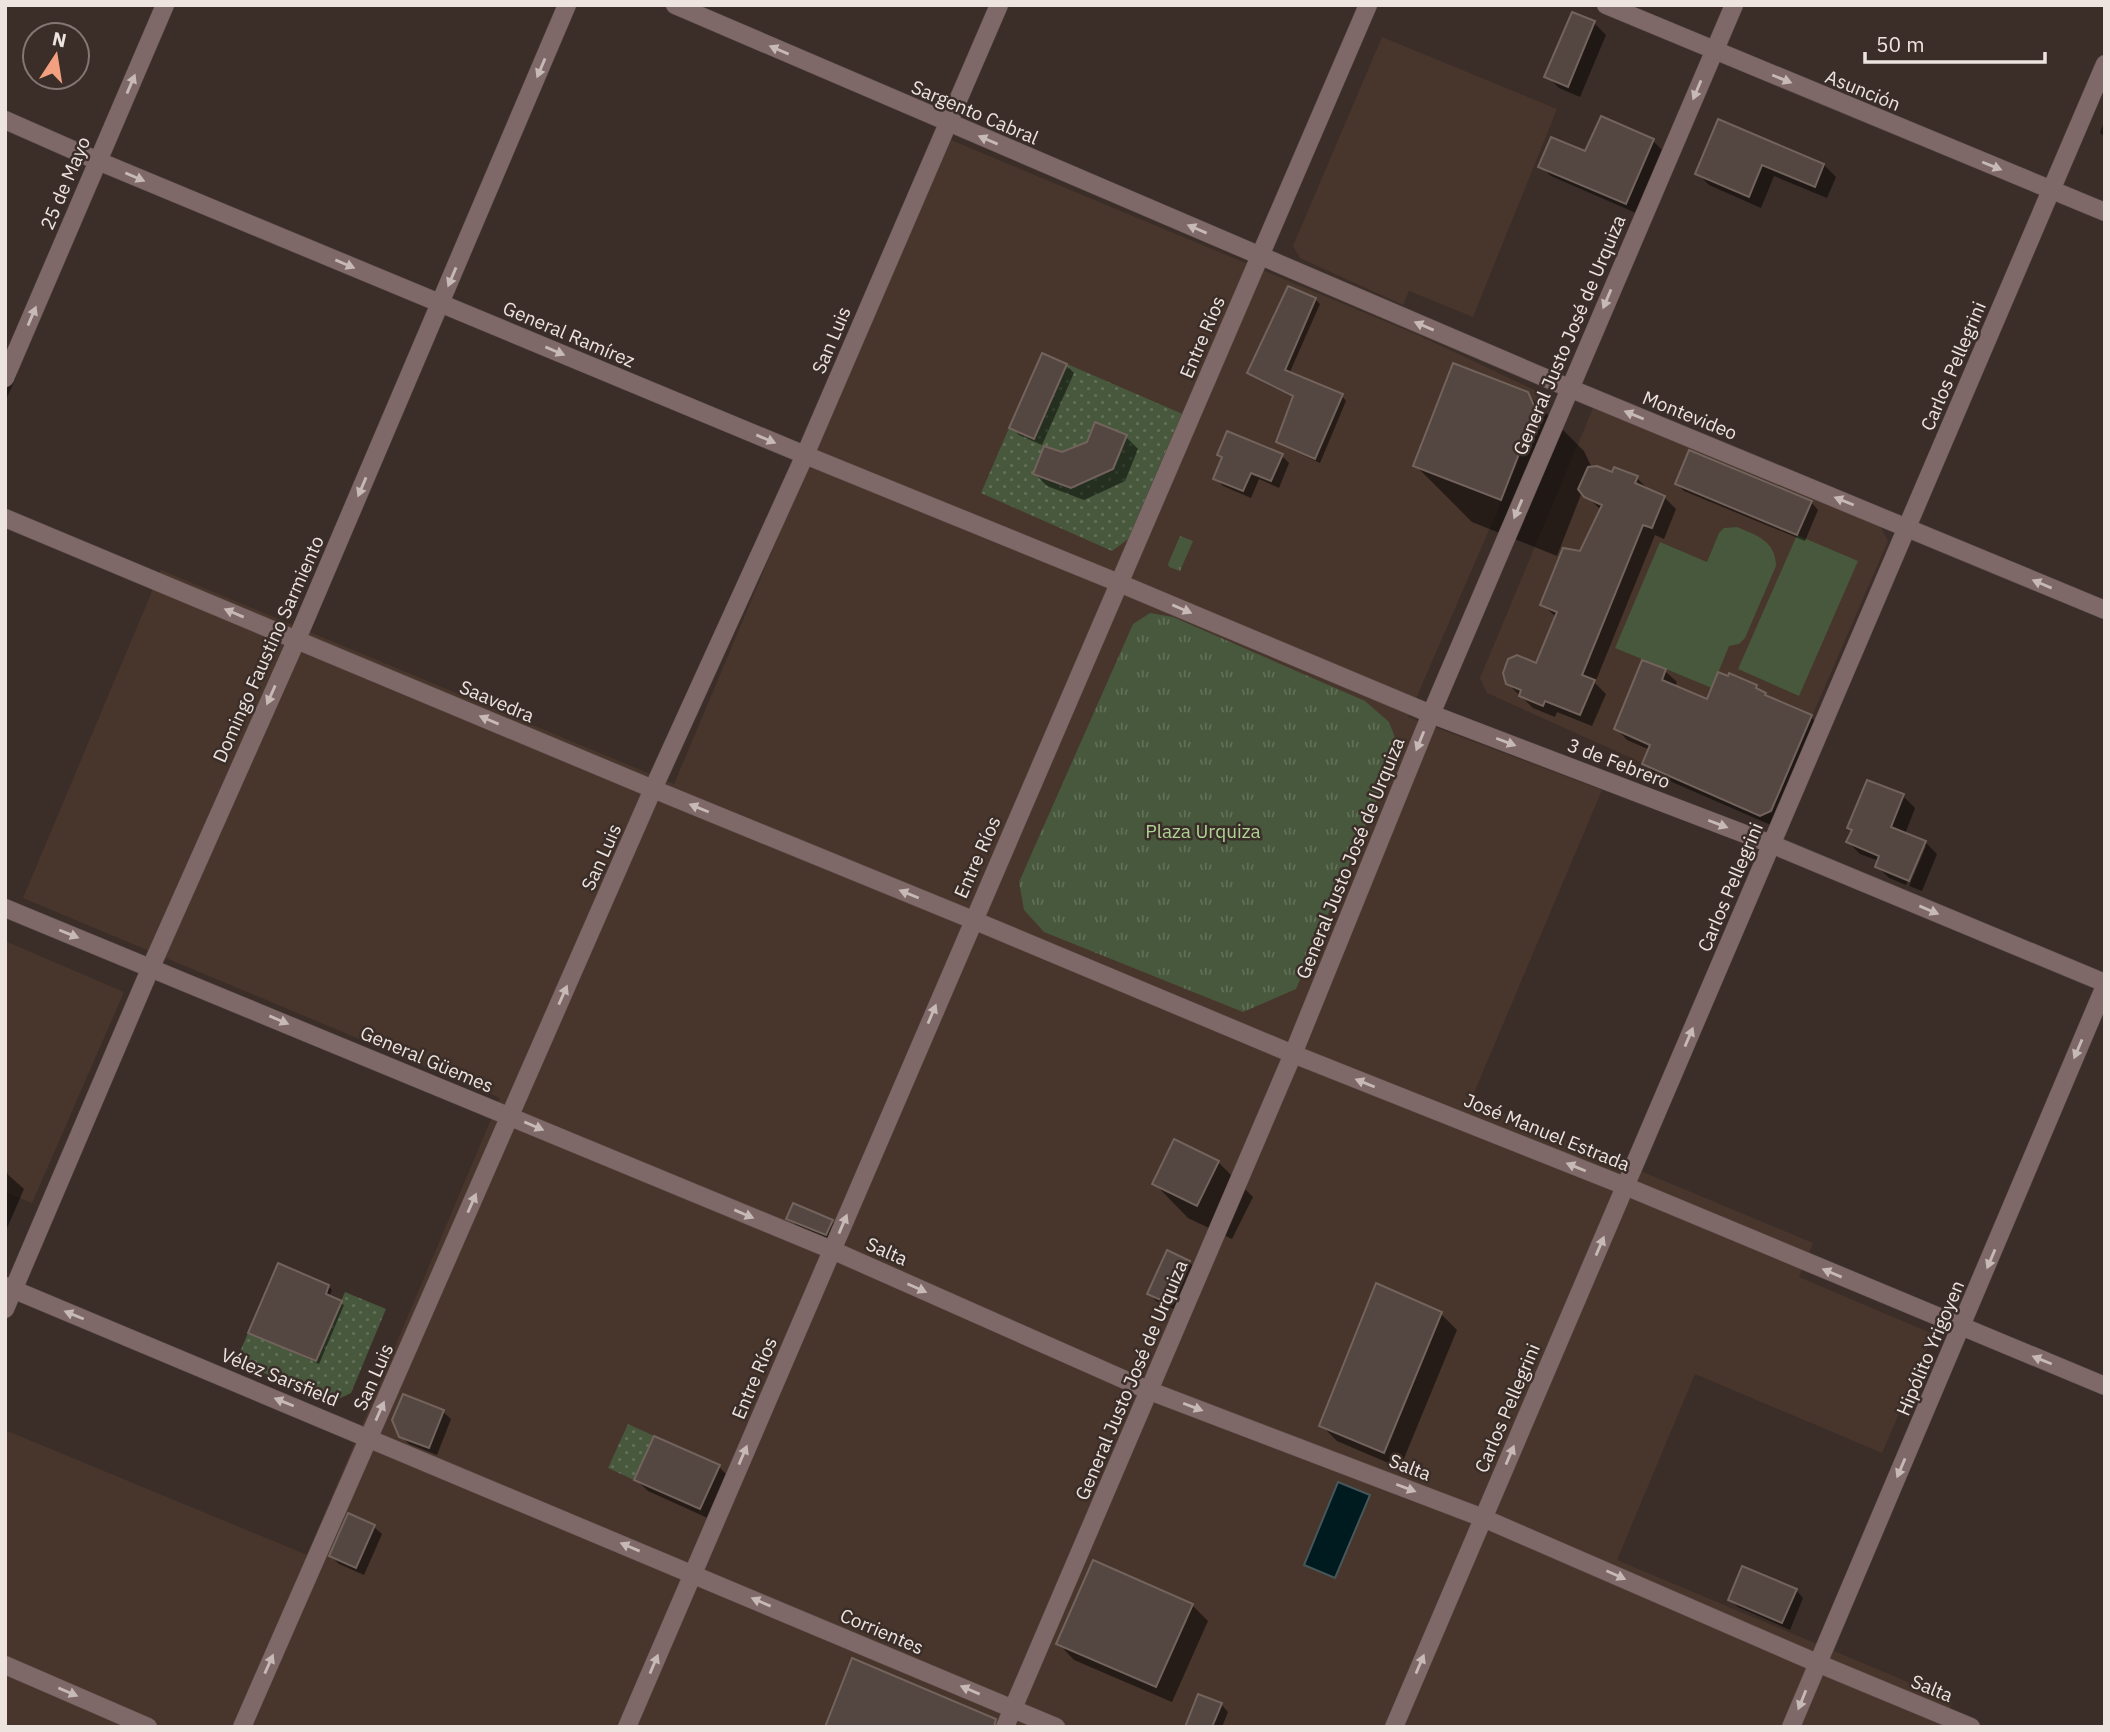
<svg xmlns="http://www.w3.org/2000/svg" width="2110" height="1732" viewBox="0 0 2110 1732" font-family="'IBM Plex Sans',sans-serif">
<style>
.built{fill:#48352c}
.grass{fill:#47583c}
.park{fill:url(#park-tufts)}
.garden{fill:url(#garden-dots);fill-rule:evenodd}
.water{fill:#001b1f;stroke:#475759;stroke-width:2}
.shadow{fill:#0007}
.building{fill:#544640;stroke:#72635d;stroke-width:2}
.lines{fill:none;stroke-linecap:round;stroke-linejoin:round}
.minor-casing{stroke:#574b46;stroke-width:19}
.minor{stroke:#7f6868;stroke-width:18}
.oneway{fill:#c6b9b6}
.labels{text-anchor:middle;stroke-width:5;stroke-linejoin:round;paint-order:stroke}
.street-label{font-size:19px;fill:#ede4e0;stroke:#3b2e29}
.park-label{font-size:19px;fill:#aed494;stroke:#3b2e29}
</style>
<defs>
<pattern id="park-tufts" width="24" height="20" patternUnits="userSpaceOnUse" patternTransform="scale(1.75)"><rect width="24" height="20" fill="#47583c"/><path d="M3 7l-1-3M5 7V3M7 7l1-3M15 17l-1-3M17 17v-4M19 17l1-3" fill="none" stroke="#627058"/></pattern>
<pattern id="garden-dots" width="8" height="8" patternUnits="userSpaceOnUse" patternTransform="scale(1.75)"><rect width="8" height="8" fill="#47583c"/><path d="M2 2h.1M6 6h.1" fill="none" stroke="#627058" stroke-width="1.8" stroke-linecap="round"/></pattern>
</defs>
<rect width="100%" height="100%" fill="#3b2e29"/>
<g class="built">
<path d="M1382,37L1557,109L1473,317L1409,291L1403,305L1300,258L1293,246Z"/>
<path d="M946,138L1418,335L1547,396L1408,717L1602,790L1471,1100L1813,1243L1799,1277L1933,1334L1882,1453L1695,1374L1617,1560L1953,1701L1942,1727H5V1430L307,1555L500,1098L23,898L161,570L674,784Z"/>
<path d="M1593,408L1880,526L1888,541L1771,811L1760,816L1487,693L1480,678Z"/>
<path d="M5,941L124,992L32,1203L5,1192V1181L9,1172L5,1170Z"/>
</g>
<g class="grass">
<path d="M1737,527C1756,535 1776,541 1776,566L1745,638L1739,644L1729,646L1712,688L1615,648L1660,542L1707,562L1719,533L1724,528Z"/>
<path d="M1797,535L1858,561L1799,696L1738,669Z"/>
</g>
<g class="park">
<path d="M1180,536L1193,541L1180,571L1169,567L1168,564Z"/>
<path d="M1150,613L1173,617L1365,701L1389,722L1399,748L1296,989L1243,1012L1044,932L1024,910L1019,882L1133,624Z"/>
</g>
<g class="garden">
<path d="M1067,364L1185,415L1131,537L1112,551L981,493L1009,428L1030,437L1037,432ZM1127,435L1113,469L1071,488L1034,474L1044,446L1062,452L1087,442Z"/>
<path d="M345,1292L386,1309L351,1393L332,1402L236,1361L248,1333L316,1361Z"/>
<path d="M628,1424L654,1436L634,1480L608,1468Z"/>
</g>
<path class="water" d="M1338,1482L1370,1495L1335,1578L1304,1565Z"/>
<g class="shadow">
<path d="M1594,23L1606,35L1580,97L1559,88L1547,76Z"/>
<path d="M2105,119V137L2100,133Z"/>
<path d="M1719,121L1824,165L1836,177L1827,198L1774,176L1761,208L1709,185L1697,173Z"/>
<path d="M1653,141L1663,151L1636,213L1551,176L1540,166L1586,154Z"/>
<path d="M1315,299L1320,304L1289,374L1342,396L1346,401L1320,463L1283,446L1278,441L1294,398L1254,377L1249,372Z"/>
<path d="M5,363L17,375L5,402Z"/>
<path d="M1066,365L1074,373L1042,445L1019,435L1012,428Z"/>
<path d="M1527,394L1584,451L1592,468L1637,478L1649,490L1664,497L1676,509L1664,539L1655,535L1595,683L1606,694L1592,726L1557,712L1555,717L1533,708L1507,683L1537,665L1556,617L1542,604L1581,553L1601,510L1582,492L1557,556L1472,522L1415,465Z"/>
<path d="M1126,437L1138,449L1125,481L1084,500L1047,486L1035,474L1062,454Z"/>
<path d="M1219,454L1282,456L1289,463L1279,488L1259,479L1251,498L1223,486L1215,478L1224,459Z"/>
<path d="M1677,484L1811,502L1818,510L1805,541L1684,491Z"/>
<path d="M1665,671L1677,682L1675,687L1708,701L1756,687L1770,699L1811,717L1822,728L1773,826L1656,775L1644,763L1650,750L1627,740L1616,728Z"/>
<path d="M1903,796L1915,808L1905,834L1925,842L1937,854L1922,891L1909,886L1926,846H1922L1906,885L1889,878L1877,866L1879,861L1860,854L1848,842L1853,831L1849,828Z"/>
<path d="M1175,1141L1218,1162L1253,1197L1232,1239L1188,1218L1154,1183Z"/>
<path d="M5,1172L24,1189L5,1233Z"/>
<path d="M789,1218L832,1221L848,1237L843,1250L805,1235Z"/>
<path d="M1189,1262L1197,1270L1178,1311L1156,1301L1149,1293Z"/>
<path d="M328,1286L332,1290L329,1297L344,1305L319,1364L250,1332Z"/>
<path d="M1441,1314L1457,1330L1400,1468L1337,1441L1321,1425Z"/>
<path d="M443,1412L451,1419L437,1455L409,1444L401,1436Z"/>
<path d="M719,1467L731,1479L712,1520L648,1491L636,1480Z"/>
<path d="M374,1527L382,1534L364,1575L339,1564L331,1556Z"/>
<path d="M1796,1590L1803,1598L1790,1630L1738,1607L1730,1600Z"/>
<path d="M1192,1605L1208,1621L1172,1702L1074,1660L1058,1643Z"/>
<path d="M1221,1704L1228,1712L1222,1727H1187Z"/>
</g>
<g class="building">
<path d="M1572,12L1595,21L1568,87L1544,77Z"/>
<path d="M1601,116L1654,139L1626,204L1538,167L1551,137L1585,151Z"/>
<path d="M1718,119L1824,164L1815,187L1762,165L1749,197L1695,174Z"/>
<path d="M1288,286L1316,298L1285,370L1343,394L1315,459L1276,442L1293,396L1247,373Z"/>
<path d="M1042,353L1067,364L1034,439L1009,428Z"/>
<path d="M1453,363L1528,392L1536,410L1501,500L1413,466Z"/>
<path d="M1095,422L1127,435L1113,469L1071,488L1033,474L1044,446L1062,452L1087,442Z"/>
<path d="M1227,431L1283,454L1271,481L1251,473L1243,491L1213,479L1222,457L1217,455Z"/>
<path d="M1689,450L1812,501L1797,535L1675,484Z"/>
<path d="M1597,466L1612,472L1614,467L1638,476L1635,483L1665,496L1652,528L1643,525L1582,675L1595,680L1580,715L1545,701L1543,706L1519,696L1521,690L1506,684L1503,673L1508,659L1517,655L1536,663L1557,612L1540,605L1563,548L1580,551L1602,505L1584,497L1578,489L1588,467Z"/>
<path d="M1642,660L1666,669L1662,680L1707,699L1718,672L1728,676L1729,673L1757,685L1756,688L1766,693L1765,695L1812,715L1771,811L1760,816L1642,764L1650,745L1614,729Z"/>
<path d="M1867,780L1904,794L1891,827L1926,841L1909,881L1875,867L1879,856L1846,842L1852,830L1847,828Z"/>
<path d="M1174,1139L1219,1161L1197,1206L1152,1184Z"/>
<path d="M793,1203L833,1220L826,1235L786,1219Z"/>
<path d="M1167,1250L1190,1261L1170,1304L1147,1294Z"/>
<path d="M278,1263L329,1285L326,1294L342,1301L316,1361L248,1333Z"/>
<path d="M1376,1283L1442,1312L1384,1453L1319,1426Z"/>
<path d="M403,1394L444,1410L429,1448L399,1437L392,1420Z"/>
<path d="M654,1436L720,1465L700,1509L634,1480Z"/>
<path d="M348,1513L375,1525L356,1568L329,1556Z"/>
<path d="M1093,1560L1193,1604L1156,1687L1056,1644Z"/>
<path d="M1742,1566L1797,1589L1782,1623L1728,1600Z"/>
<path d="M852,1658L996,1719L994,1727H825Z"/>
<path d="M1198,1694L1222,1703L1212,1727H1185Z"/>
</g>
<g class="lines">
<defs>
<g id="minor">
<path d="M675,5L1569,388L2105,610"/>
<path d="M1606,5L2105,212"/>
<path d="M5,120L98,161L805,455L1119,583L1431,714L1771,844L2105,983"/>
<path d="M5,378L165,5"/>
<path d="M5,518L653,789L973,920L1293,1054L1625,1186L2105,1386"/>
<path d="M5,908L832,1250L1150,1391L1483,1518L1817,1663L1971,1727"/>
<path d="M5,1286L1056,1727"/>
<path d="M5,1309L151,967L297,639L567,5"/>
<path d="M5,1665L148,1727"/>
<path d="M242,1727L653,789L805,455L999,5"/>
<path d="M627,1727L1368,5"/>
<path d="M1005,1727L1293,1054L1431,714L1734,5"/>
<path d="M1394,1727L2105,64"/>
<path d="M1791,1727L2105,986"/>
</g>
</defs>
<use href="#minor" class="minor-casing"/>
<use href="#minor" class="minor"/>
</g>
<defs><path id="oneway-solid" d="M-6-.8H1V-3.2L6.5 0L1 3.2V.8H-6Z" transform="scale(1.75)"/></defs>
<g class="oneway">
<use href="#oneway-solid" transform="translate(779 50) rotate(-157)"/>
<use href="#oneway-solid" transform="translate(541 68) rotate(113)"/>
<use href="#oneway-solid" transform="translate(1782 79) rotate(22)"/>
<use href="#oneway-solid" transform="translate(131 84) rotate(-67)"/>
<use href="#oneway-solid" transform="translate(1697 90) rotate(113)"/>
<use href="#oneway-solid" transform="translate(988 140) rotate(-157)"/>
<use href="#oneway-solid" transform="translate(1992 166) rotate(22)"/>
<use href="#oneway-solid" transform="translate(135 177) rotate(23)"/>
<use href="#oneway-solid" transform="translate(1197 229) rotate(-157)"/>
<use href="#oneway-solid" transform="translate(345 264) rotate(23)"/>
<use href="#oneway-solid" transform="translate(452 277) rotate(113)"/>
<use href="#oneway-solid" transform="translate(1607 299) rotate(113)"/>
<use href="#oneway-solid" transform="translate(32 316) rotate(-67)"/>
<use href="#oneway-solid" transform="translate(1424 326) rotate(-157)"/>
<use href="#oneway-solid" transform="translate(555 351) rotate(23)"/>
<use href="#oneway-solid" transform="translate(1634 415) rotate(-158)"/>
<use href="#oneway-solid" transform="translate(766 439) rotate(23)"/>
<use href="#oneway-solid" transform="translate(362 487) rotate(113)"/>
<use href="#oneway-solid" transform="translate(1844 501) rotate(-158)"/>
<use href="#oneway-solid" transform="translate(1518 509) rotate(113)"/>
<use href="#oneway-solid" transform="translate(2042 584) rotate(-157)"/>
<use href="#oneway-solid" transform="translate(1182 609) rotate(23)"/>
<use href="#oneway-solid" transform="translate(234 613) rotate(-157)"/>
<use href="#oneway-solid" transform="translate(271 695) rotate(114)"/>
<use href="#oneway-solid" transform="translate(489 720) rotate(-157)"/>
<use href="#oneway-solid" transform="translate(1420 741) rotate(112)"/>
<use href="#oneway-solid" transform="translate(1506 742) rotate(21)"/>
<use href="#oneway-solid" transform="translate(699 808) rotate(-158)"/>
<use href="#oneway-solid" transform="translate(1718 824) rotate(21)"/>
<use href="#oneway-solid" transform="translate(909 894) rotate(-158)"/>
<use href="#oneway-solid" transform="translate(1929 910) rotate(23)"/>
<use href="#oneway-solid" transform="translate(69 934) rotate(22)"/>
<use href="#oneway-solid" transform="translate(563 995) rotate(-66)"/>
<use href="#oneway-solid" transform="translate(932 1014) rotate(-67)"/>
<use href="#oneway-solid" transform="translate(279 1020) rotate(23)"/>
<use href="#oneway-solid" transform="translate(1689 1037) rotate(-67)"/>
<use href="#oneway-solid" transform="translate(2078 1049) rotate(113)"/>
<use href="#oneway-solid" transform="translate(1365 1083) rotate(-158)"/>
<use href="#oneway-solid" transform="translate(534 1126) rotate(23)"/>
<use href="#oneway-solid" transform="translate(1576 1167) rotate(-158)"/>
<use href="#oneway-solid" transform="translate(472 1203) rotate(-66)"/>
<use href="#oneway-solid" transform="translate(744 1214) rotate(23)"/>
<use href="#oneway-solid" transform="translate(843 1224) rotate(-67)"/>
<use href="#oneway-solid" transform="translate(1600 1246) rotate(-67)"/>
<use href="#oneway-solid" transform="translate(1991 1259) rotate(113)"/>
<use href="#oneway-solid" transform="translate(1832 1273) rotate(-157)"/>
<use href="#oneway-solid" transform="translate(917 1288) rotate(24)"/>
<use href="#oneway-solid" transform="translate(74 1315) rotate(-158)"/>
<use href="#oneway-solid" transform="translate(2042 1360) rotate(-158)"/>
<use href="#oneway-solid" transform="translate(284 1402) rotate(-158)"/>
<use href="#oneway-solid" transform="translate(1193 1407) rotate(21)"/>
<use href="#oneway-solid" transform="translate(380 1411) rotate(-66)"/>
<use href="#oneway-solid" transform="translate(743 1455) rotate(-67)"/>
<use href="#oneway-solid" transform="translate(1510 1455) rotate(-67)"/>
<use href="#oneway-solid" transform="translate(1901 1468) rotate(113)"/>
<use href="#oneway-solid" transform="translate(1406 1488) rotate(21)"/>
<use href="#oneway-solid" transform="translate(630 1547) rotate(-157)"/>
<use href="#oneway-solid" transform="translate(1616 1575) rotate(24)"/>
<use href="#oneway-solid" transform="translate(761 1602) rotate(-157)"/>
<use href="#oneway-solid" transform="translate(269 1664) rotate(-66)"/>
<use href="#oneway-solid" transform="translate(654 1664) rotate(-67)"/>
<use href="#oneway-solid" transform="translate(1420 1664) rotate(-67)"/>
<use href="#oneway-solid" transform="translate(970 1690) rotate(-157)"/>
<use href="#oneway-solid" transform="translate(68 1692) rotate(23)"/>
<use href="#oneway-solid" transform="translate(1802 1700) rotate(112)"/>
</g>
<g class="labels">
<g class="street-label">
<text transform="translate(1863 90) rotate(22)" y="7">Asunción</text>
<text transform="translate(975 112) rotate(23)" y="7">Sargento Cabral</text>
<text transform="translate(65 183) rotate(-67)" y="7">25 de Mayo</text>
<text transform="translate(569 334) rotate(23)" y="7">General Ramírez</text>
<text transform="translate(1569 335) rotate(-67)" y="7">General Justo José de Urquiza</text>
<text transform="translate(1202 337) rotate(-67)" y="7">Entre Ríos</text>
<text transform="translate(831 340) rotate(-67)" y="7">San Luis</text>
<text transform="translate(1953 366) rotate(-67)" y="7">Carlos Pellegrini</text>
<text transform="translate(1690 415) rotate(22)" y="7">Montevideo</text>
<text transform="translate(268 649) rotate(-66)" y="7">Domingo Faustino Sarmiento</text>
<text transform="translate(497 701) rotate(23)" y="7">Saavedra</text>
<text transform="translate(1619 763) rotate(21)" y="7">3 de Febrero</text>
<text transform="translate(601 857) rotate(-66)" y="7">San Luis</text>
<text transform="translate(977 857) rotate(-66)" y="7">Entre Ríos</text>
<text transform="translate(1350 858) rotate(-68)" y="7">General Justo José de Urquiza</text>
<text transform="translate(1730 887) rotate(-67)" y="7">Carlos Pellegrini</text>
<text transform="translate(427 1059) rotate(23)" y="7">General Güemes</text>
<text transform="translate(1547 1132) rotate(22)" y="7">José Manuel Estrada</text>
<text transform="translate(887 1251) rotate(24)" y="7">Salta</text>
<text transform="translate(1930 1348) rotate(-67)" y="7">Hipólito Yrigoyen</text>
<text transform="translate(280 1377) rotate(22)" y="7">Vélez Sarsfield</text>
<text transform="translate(373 1377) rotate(-66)" y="7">San Luis</text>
<text transform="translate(754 1378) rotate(-67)" y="7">Entre Ríos</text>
<text transform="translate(1131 1380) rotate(-67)" y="7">General Justo José de Urquiza</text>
<text transform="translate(1507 1408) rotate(-67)" y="7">Carlos Pellegrini</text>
<text transform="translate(1410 1467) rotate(21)" y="7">Salta</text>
<text transform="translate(882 1631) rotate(23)" y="7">Corrientes</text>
<text transform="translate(1932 1688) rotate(22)" y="7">Salta</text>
</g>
<g class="park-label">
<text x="1203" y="838">Plaza Urquiza</text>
</g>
</g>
<rect width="2110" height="1732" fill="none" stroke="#ede4e0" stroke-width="14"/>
<g transform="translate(56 56) rotate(12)"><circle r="33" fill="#3b2e29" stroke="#827772" stroke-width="2"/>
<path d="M0-5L12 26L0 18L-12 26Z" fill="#f2a07f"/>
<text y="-10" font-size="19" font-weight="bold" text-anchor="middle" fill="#ede4e0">N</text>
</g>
<path d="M1865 52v10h180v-10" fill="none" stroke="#ede4e0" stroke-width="3.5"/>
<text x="1876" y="52" font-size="21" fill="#ede4e0" stroke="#3b2e29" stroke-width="5" paint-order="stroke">50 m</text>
</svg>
